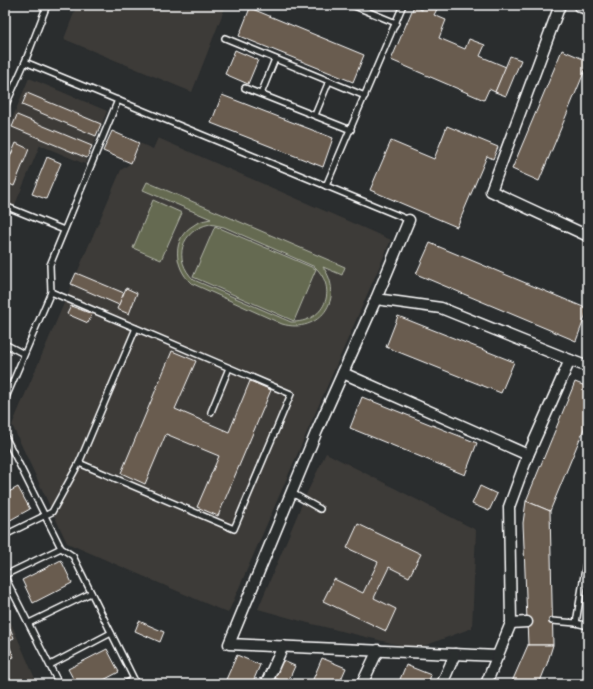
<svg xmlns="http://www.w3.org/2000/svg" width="593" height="689" viewBox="0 0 593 689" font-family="'Shantell Sans',sans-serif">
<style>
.built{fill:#3d3b38}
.green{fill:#656b51;stroke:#b2b5a8;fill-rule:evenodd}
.building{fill:#695c50;stroke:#fff}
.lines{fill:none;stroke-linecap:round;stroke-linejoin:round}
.service-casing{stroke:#fff;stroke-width:8}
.minor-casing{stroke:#fff;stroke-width:13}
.tertiary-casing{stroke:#fff;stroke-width:16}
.service{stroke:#2a2d2e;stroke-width:5}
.minor{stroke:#2a2d2e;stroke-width:10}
.tertiary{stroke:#2a2d2e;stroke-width:13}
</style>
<rect width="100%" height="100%" fill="#2a2d2e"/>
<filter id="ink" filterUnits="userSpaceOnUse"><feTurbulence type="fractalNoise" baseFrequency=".025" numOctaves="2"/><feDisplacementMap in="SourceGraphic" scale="8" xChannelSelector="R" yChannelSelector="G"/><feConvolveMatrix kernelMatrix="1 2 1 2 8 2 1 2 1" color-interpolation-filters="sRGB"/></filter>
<g filter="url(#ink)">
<g class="built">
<path d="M77,5H226L192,92L64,39Z"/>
<path d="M29,78L107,111L85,164L40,145L14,207L5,203V136Z"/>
<path d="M158,138L391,240L228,613L67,543L12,425L121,170L131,163L139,143L153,149Z"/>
<path d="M326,453L476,530L472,628L416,649L308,623L258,609L304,499Z"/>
<path d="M5,609L36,681L30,684H5Z"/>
</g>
<g class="green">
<path d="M147,182L345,267L342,275L323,267C346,298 319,335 282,324L191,283C174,267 171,238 194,225C199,221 206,220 211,219L143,190ZM210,224L224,227L315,267C339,290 324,323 291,322L194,280C172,259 181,230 210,224Z"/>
<path d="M153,200L182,213L161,260L133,248Z"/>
<path d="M215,226L316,269L294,321L193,277Z"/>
</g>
<g class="building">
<path d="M424,5H434L438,7L434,15L446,20L439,38L465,49L469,39L485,45L480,56L506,67L495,92L489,89L484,100L391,60L414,6L422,10Z"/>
<path d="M250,8L364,55L353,82L239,36Z"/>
<path d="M235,50L258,60L248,84L225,74Z"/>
<path d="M562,50L588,61V63L539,181L512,169Z"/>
<path d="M510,56L521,60L506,96L495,92Z"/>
<path d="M27,93L101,124L96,136L22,105Z"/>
<path d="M222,95L333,138L323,167L211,123Z"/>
<path d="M17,115L92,146L87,158L12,127Z"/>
<path d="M447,126L498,147L493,159L487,156L457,227L370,190L391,141L434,159Z"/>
<path d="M112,131L139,143L131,163L103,151Z"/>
<path d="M16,143L29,149L14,186L5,182V169Z"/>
<path d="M47,157L61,163L46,199L32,194Z"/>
<path d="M430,243L588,309L576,341L416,274Z"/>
<path d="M76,273L124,293L119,305L71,284Z"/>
<path d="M126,288L137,293L129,314L117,309Z"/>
<path d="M71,306L92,314L88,323L67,314Z"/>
<path d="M398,316L514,362L501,393L386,347Z"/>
<path d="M172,351L196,361L175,409L229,432L250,381L271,390L218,516L197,507L219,456L166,434L145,484L121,473Z"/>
<path d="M575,382L588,387V419L550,511L526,501Z"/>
<path d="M362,397L477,443L465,475L350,428Z"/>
<path d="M480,486L497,494L489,511L472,504Z"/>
<path d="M18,487L30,509L5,523V494Z"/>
<path d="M526,501L550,511L553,645H528L523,523Z"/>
<path d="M358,524L421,554L409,577L389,567L374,598L396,609L386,631L323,601L334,579L363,593L378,562L347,548Z"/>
<path d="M61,560L72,583L33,603L22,580Z"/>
<path d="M139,621L164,632L160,642L135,631Z"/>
<path d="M10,628L14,638L7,641L14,657L5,661V630Z"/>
<path d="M528,645H553L547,664L539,684H511Z"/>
<path d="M107,649L119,672L96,684H76L68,669Z"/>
<path d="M237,655L260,665L252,684H224Z"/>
<path d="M322,658L346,668L339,684H311Z"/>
<path d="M281,660L295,666L287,684L273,677Z"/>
<path d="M406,665L431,675L428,684H398Z"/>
</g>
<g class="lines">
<defs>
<g id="service">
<path d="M352,5L396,23"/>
<path d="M225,38L365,96"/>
<path d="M25,62L409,220"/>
<path d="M245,88L351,130"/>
<path d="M261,94L275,59"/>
<path d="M5,107L25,62L47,5"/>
<path d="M315,115L329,81"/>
<path d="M326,186L403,5"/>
<path d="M5,206L64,230"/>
<path d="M51,292L291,394L234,529L79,463L136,328"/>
<path d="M5,344L24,354"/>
<path d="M5,400L51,292L50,265L118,100"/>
<path d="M211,412L229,368"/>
<path d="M5,436L61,548L73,556L134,679L125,684"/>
<path d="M292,493L320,509"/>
<path d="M5,535L52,512L79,463"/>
<path d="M5,575L61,548"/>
<path d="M5,577L59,684"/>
<path d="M552,621L576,623L588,626"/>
<path d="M29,623L91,593"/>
<path d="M576,623L588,551"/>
<path d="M50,665L111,633"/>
</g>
<g id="minor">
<path d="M560,5L491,191L588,236"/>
<path d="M409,220L376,299L316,433L229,644L498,656"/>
<path d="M570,360L588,367"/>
<path d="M343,373L528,455L570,360L441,308L376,299"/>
<path d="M511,623L527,622"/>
<path d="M266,684L283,646"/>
<path d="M362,684L378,650"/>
<path d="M442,684L455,654"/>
<path d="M486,684L511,623L509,507L528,455"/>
</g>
<path id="tertiary" d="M580,5L588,8"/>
</defs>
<use href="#service" class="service-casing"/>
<use href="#minor" class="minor-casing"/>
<use href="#tertiary" class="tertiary-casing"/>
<use href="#service" class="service"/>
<use href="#minor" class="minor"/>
<use href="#tertiary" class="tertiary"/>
</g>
</g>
<rect width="593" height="689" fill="none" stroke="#2a2d2e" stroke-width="20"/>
<rect x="10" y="10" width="573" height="669" fill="none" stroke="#fff" stroke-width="1.5" filter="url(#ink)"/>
</svg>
